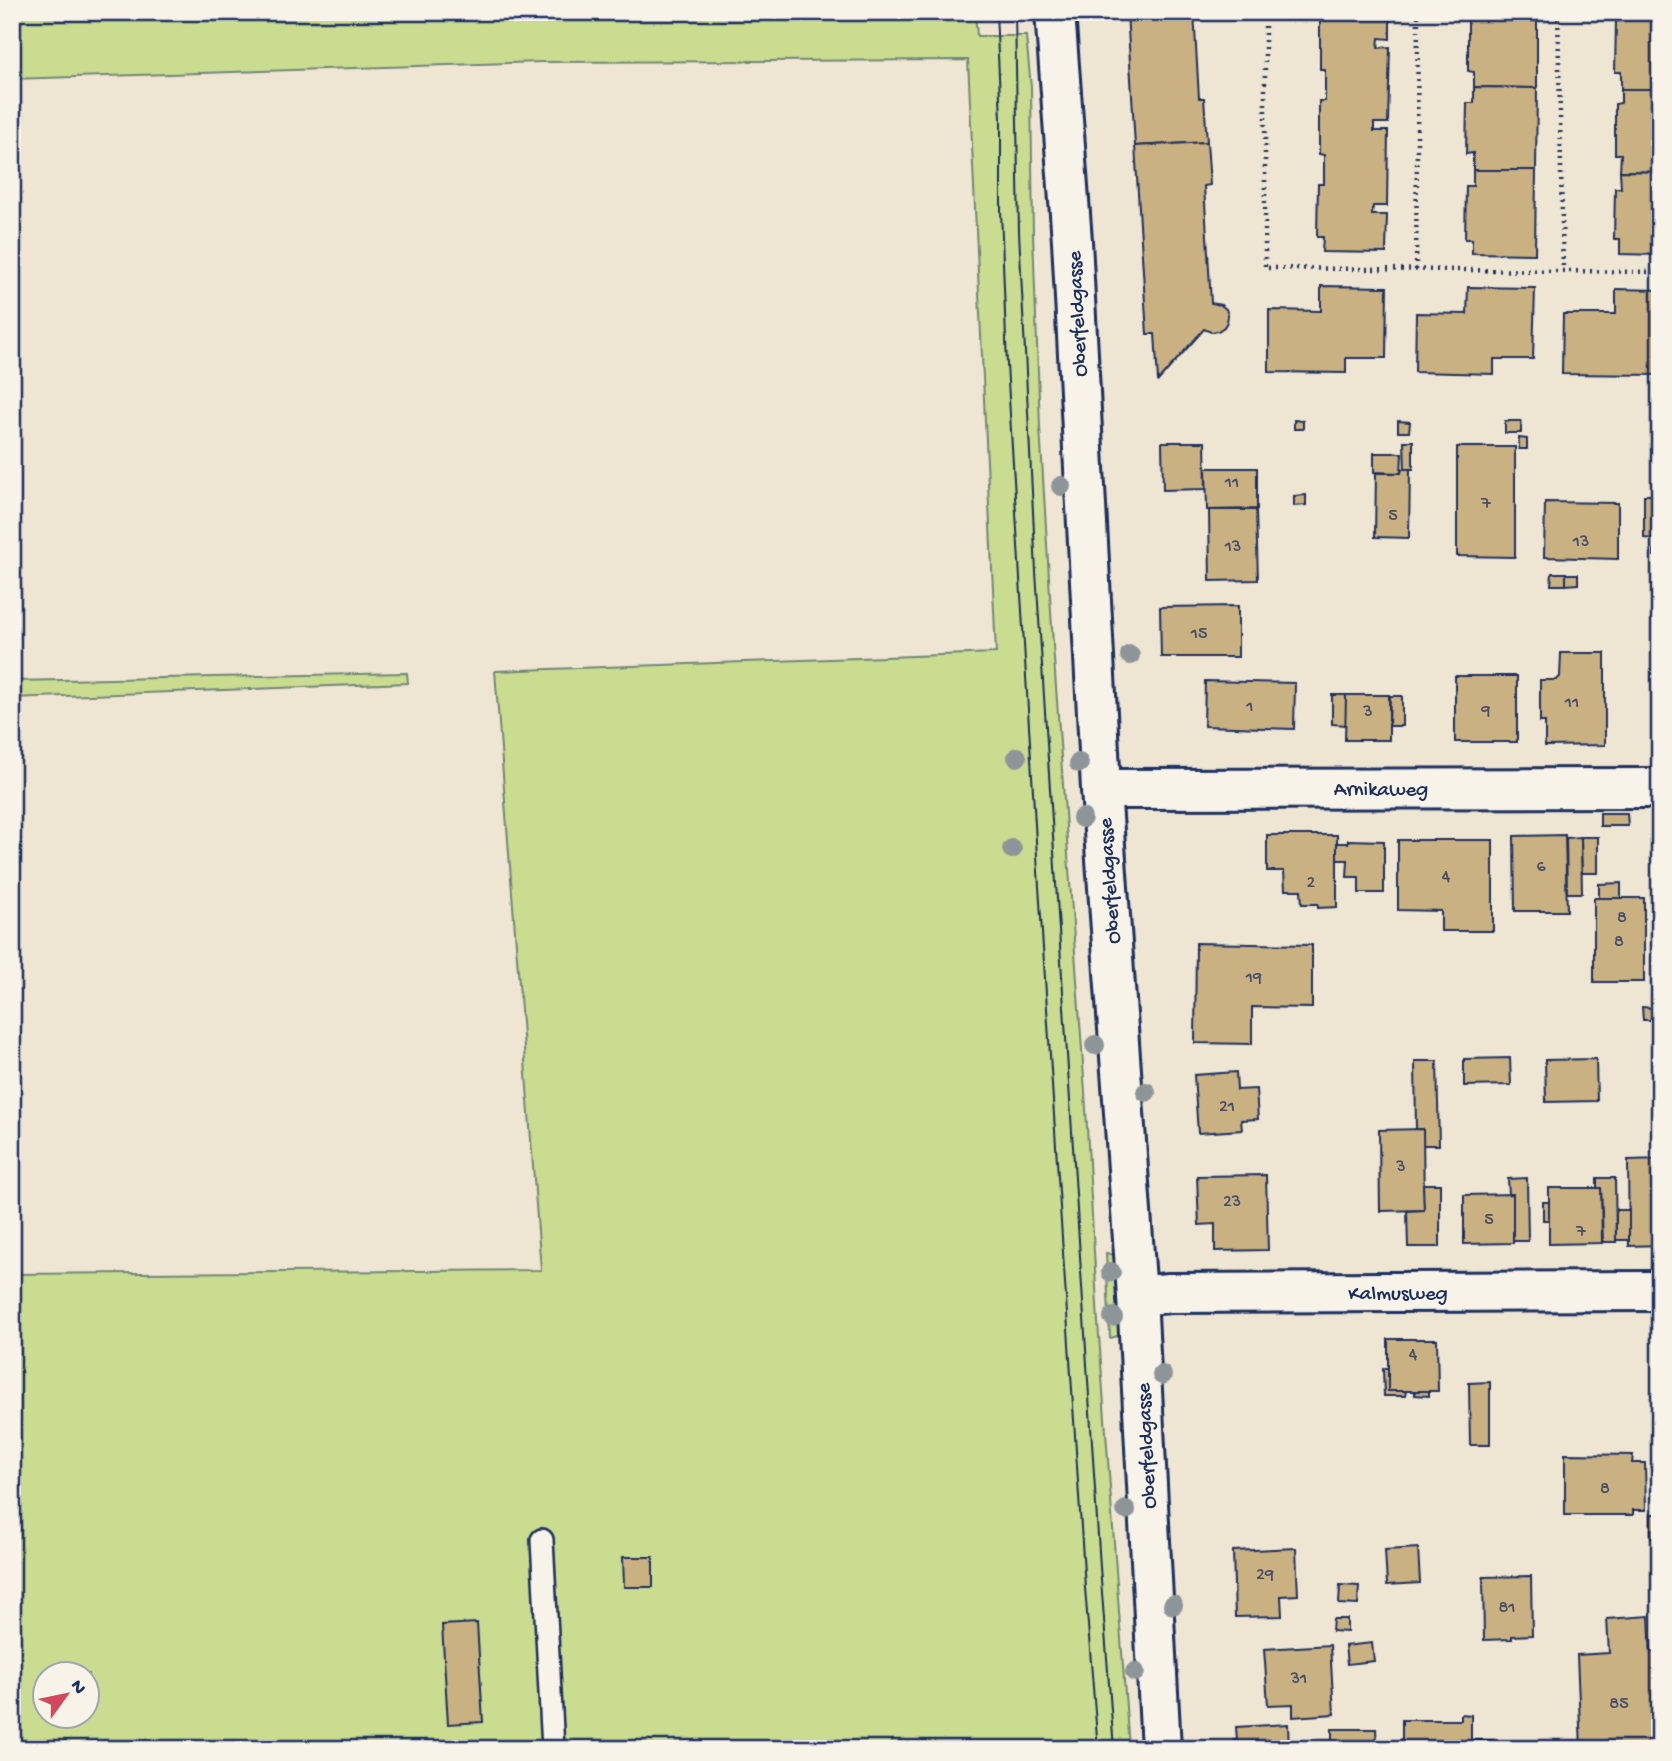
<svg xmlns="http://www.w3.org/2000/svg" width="1672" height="1761" viewBox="0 0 1672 1761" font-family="'Gochi Hand',sans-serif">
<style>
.green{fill:#c9dc90;stroke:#728677;stroke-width:2;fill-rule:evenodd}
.building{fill:#cab181;stroke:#1b2f5e;stroke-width:2}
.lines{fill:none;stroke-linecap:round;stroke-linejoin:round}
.service-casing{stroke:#1b2f5e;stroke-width:26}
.minor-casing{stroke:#1b2f5e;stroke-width:44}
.path{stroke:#1b2f5e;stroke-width:4.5;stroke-dasharray:2 5;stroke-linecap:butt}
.service{stroke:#f7f3e8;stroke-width:21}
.minor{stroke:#f7f3e8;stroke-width:38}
.tram{stroke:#1b2f5e;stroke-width:2}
.tree{fill:#8d9598}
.labels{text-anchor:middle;stroke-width:5;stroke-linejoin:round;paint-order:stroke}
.number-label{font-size:18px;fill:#475067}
.street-label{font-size:21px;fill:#1b2f5e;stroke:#f7f3e8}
</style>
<rect width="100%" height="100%" fill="#eee6d3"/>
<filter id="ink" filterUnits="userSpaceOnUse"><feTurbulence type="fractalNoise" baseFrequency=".0143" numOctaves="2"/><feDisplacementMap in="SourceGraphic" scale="14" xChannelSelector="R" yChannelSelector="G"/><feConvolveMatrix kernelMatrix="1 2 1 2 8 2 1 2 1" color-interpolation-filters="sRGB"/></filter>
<g filter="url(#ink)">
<g class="green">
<path d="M12,12H975L977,36H1026L1031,87L1033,234L1040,427L1053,645L1085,1092L1098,1322L1129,1749H12V1274L541,1270L495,671L996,653L968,60L542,62L12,79ZM46,1674H88V1716H46Z"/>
<path d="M407,673L408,683L12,698V681Z"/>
<path d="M1106,1253L1114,1255L1116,1259L1120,1333L1118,1336L1110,1338Z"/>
</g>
<g class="building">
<path d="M1127,12H1194L1199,98H1204L1207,142L1135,146Z"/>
<path d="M1326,12H1390V39L1379,38L1378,48L1390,47L1388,123H1374V131H1388L1387,206H1373L1372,215H1387L1386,253L1322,252L1323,237H1317L1318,184H1324V155L1319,154V101H1325V69H1320V16H1326Z"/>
<path d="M1475,12H1537V88L1474,87V72L1468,71V18H1475Z"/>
<path d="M1621,12H1660V89H1621V72H1615L1616,20H1621Z"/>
<path d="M1474,87L1537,88L1536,170H1473V153L1466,154L1467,103H1474Z"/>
<path d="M1621,89H1660V172L1620,171L1621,154H1615V104L1621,103Z"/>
<path d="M1207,142L1210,185L1204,186L1211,303L1221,305L1226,309L1228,315L1227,322L1224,327L1218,331L1211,332L1204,329L1158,381L1155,334H1147L1135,146Z"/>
<path d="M1473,170H1536L1535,254L1472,253V239H1465L1466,186H1473Z"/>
<path d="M1620,171L1660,172V255L1620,254V239H1614L1615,188H1621Z"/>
<path d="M1321,286L1387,287L1386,358H1346V373L1269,372V310L1321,311Z"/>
<path d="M1468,287L1535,288L1533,359H1494V374L1415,372L1416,313L1467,314Z"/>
<path d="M1616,289L1660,290V375L1562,374L1563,314H1616Z"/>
<path d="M1294,420L1303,421V429H1294Z"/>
<path d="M1398,421L1410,422L1409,432H1398Z"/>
<rect x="1505" y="421" width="16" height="12"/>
<path d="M1519,438L1527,439V449H1519Z"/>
<path d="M1404,441H1413V469H1405Z"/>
<path d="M1162,442H1205L1206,489L1163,490Z"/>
<path d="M1457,447H1515V557L1457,556Z"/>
<path d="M1374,453H1402L1401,473L1374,472Z"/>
<path d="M1206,468H1257V509L1207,510Z"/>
<path d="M1402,469H1410L1409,538L1375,537L1376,473H1401Z"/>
<path d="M1306,495V505L1294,506V496Z"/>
<path d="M1644,495H1660V511H1655L1654,539L1644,538Z"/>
<path d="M1545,502L1618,503V559L1544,557Z"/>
<path d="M1209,510H1256L1258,580L1210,581Z"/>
<path d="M1655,511H1660V556H1654Z"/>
<path d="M1552,573H1566V585H1551Z"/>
<path d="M1566,574H1578V584L1566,585Z"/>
<path d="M1238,606V657H1161L1160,607Z"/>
<path d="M1561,653H1605V745L1545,746V722H1540V680H1556L1560,677Z"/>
<rect x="1455" y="676" width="62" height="66"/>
<path d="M1205,681L1295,683L1294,729L1204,726Z"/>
<path d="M1332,695H1346V725L1332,724Z"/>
<path d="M1346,695H1389V740H1345Z"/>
<path d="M1390,696H1402V726H1389Z"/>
<path d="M1600,813H1627L1628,826H1600Z"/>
<path d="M1267,835H1337V907L1318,908V904H1302L1301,890H1285L1284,871H1267Z"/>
<path d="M1565,835L1567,911H1515L1514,836Z"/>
<path d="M1581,837L1582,893H1567L1566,838Z"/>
<path d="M1581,837H1598V873H1582Z"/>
<path d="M1348,840L1384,841V893H1359V877H1347L1348,860H1337V843H1348Z"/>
<path d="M1398,840H1493V931H1441V911L1398,910Z"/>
<path d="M1621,883V898H1599V884Z"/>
<rect x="1594" y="898" width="50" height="84"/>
<path d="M1196,943L1312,945V1008L1252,1007V1044L1195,1043Z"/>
<path d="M1642,1007L1653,1008V1020H1643Z"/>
<path d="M1510,1058L1511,1085L1464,1086V1059Z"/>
<path d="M1596,1059L1597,1101L1546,1102L1545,1060Z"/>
<path d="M1415,1061H1437L1439,1145H1423V1129L1416,1130Z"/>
<path d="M1236,1072L1237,1090L1256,1089L1258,1119L1241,1120L1242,1130L1198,1133L1194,1075Z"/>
<path d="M1423,1129L1424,1210L1380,1211L1379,1130Z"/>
<path d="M1660,1159V1245L1629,1246L1628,1160Z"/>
<path d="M1266,1175L1268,1250L1215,1251V1224L1199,1225L1197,1176Z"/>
<path d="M1527,1178L1528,1241H1513V1194H1509L1508,1179Z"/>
<path d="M1597,1178H1615L1616,1242H1603L1601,1188H1597Z"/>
<path d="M1423,1184H1440V1247H1408L1407,1211L1424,1210Z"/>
<path d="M1549,1188H1601L1602,1243L1549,1244Z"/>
<path d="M1513,1194V1243L1464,1244V1195Z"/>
<rect x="1543" y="1202" width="6" height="18"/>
<rect x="1616" y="1210" width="13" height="30"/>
<path d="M1388,1339H1437L1438,1391H1388Z"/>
<path d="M1657,1360H1660V1430H1658Z"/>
<path d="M1383,1368H1388V1391H1406L1405,1396H1384Z"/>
<path d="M1490,1382V1445H1470L1469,1383Z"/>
<path d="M1415,1391H1429V1396L1415,1395Z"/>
<path d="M1565,1454L1633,1455L1632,1463H1645L1646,1510H1633V1515H1565Z"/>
<rect x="1651" y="1514" width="9" height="24"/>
<path d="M1296,1548L1298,1595L1281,1596L1282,1616L1235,1617L1233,1551Z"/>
<path d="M1418,1548L1420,1583L1387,1585L1385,1550Z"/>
<path d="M623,1557H653V1587H624Z"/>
<path d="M1531,1576L1532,1635L1512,1636V1639L1484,1640L1483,1577Z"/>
<path d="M1340,1585L1359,1586L1358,1605L1339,1604Z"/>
<path d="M1649,1616L1651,1652H1660V1749H1581L1577,1655L1609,1653L1607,1619Z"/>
<path d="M1333,1619H1347V1632L1332,1631Z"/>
<path d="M477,1623L483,1722L448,1724L442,1625Z"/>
<path d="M1372,1643L1374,1661L1347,1664L1345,1646Z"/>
<path d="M1330,1645L1334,1714L1293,1717V1704L1268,1705L1264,1649Z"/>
<path d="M1461,1714L1471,1715V1749H1402V1720H1461Z"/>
<path d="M1288,1724L1289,1749H1235L1234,1740H1237L1236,1727Z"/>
<path d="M1332,1729H1376L1377,1744H1388V1749H1332Z"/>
<rect x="1471" y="1740" width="22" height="9"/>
</g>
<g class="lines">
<defs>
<path id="service" d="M542,1540L553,1749"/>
<g id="minor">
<path d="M1055,12L1072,241L1101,789L1137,1296L1161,1749"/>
<path d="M1101,789L1660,788"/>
<path d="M1137,1296L1169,1293L1660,1291"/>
</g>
</defs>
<use href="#service" class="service-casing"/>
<use href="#minor" class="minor-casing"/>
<g class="path">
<path d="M1265,12V268L1660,272"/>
<path d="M1558,12L1563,271"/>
<path d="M1416,270L1418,12"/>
</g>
<use href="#service" class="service"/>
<use href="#minor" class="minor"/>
<g class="tram">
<path d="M996,12L1001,119V211L1007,365L1036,841L1085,1588L1098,1749"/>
<path d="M1015,12L1019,232L1036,572L1100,1567L1114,1749"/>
</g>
</g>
<g class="tree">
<circle cx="1061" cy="486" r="10"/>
<circle cx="1130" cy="655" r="10"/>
<circle cx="1017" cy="757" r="10"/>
<circle cx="1079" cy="763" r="10"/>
<circle cx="1082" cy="818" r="10"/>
<circle cx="1012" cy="849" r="10"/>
<circle cx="1095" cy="1045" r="10"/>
<circle cx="1146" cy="1092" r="10"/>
<circle cx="1111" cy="1272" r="10"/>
<circle cx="1113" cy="1317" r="10"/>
<circle cx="1162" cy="1375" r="10"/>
<circle cx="1126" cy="1510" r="10"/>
<circle cx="1173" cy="1605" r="10"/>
<circle cx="1135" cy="1672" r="10"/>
</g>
</g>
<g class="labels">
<g class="number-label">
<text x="1232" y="487">11</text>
<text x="1486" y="508">7</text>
<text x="1393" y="520">5</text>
<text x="1581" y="546">13</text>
<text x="1233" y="551">13</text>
<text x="1199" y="638">15</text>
<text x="1572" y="707">11</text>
<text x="1250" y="711">1</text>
<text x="1486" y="715">9</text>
<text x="1368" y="716">3</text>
<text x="1541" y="871">6</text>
<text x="1446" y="881">4</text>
<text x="1311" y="887">2</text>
<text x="1622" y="922">8</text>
<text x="1619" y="946">8</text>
<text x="1254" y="982">19</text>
<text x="1227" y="1111">21</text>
<text x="1401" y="1171">3</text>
<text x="1232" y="1206">23</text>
<text x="1489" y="1224">5</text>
<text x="1581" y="1236">7</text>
<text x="1413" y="1359">4</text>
<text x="1605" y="1493">8</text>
<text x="1265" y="1579">29</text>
<text x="1507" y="1612">81</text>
<text x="1299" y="1683">31</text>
<text x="1619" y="1708">85</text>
</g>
<g class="street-label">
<text transform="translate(1076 314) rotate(-93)" y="7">Oberfeldgasse</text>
<text x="1381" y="795">Arnikaweg</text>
<text transform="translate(1108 881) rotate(-94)" y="7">Oberfeldgasse</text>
<text x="1398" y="1299">Kalmusweg</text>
<text transform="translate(1145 1446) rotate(-93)" y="7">Oberfeldgasse</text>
</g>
</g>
<rect width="1672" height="1761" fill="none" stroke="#f7f3e8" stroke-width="42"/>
<rect x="21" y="21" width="1630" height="1719" fill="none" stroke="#1b2f5e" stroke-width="2.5" filter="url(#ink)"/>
<g transform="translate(66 1695) rotate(57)"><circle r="33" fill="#f7f3e8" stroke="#9fa5b1" stroke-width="2"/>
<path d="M0-5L12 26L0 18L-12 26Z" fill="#d1495b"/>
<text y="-10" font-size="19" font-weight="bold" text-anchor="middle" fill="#1b2f5e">N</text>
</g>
</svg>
